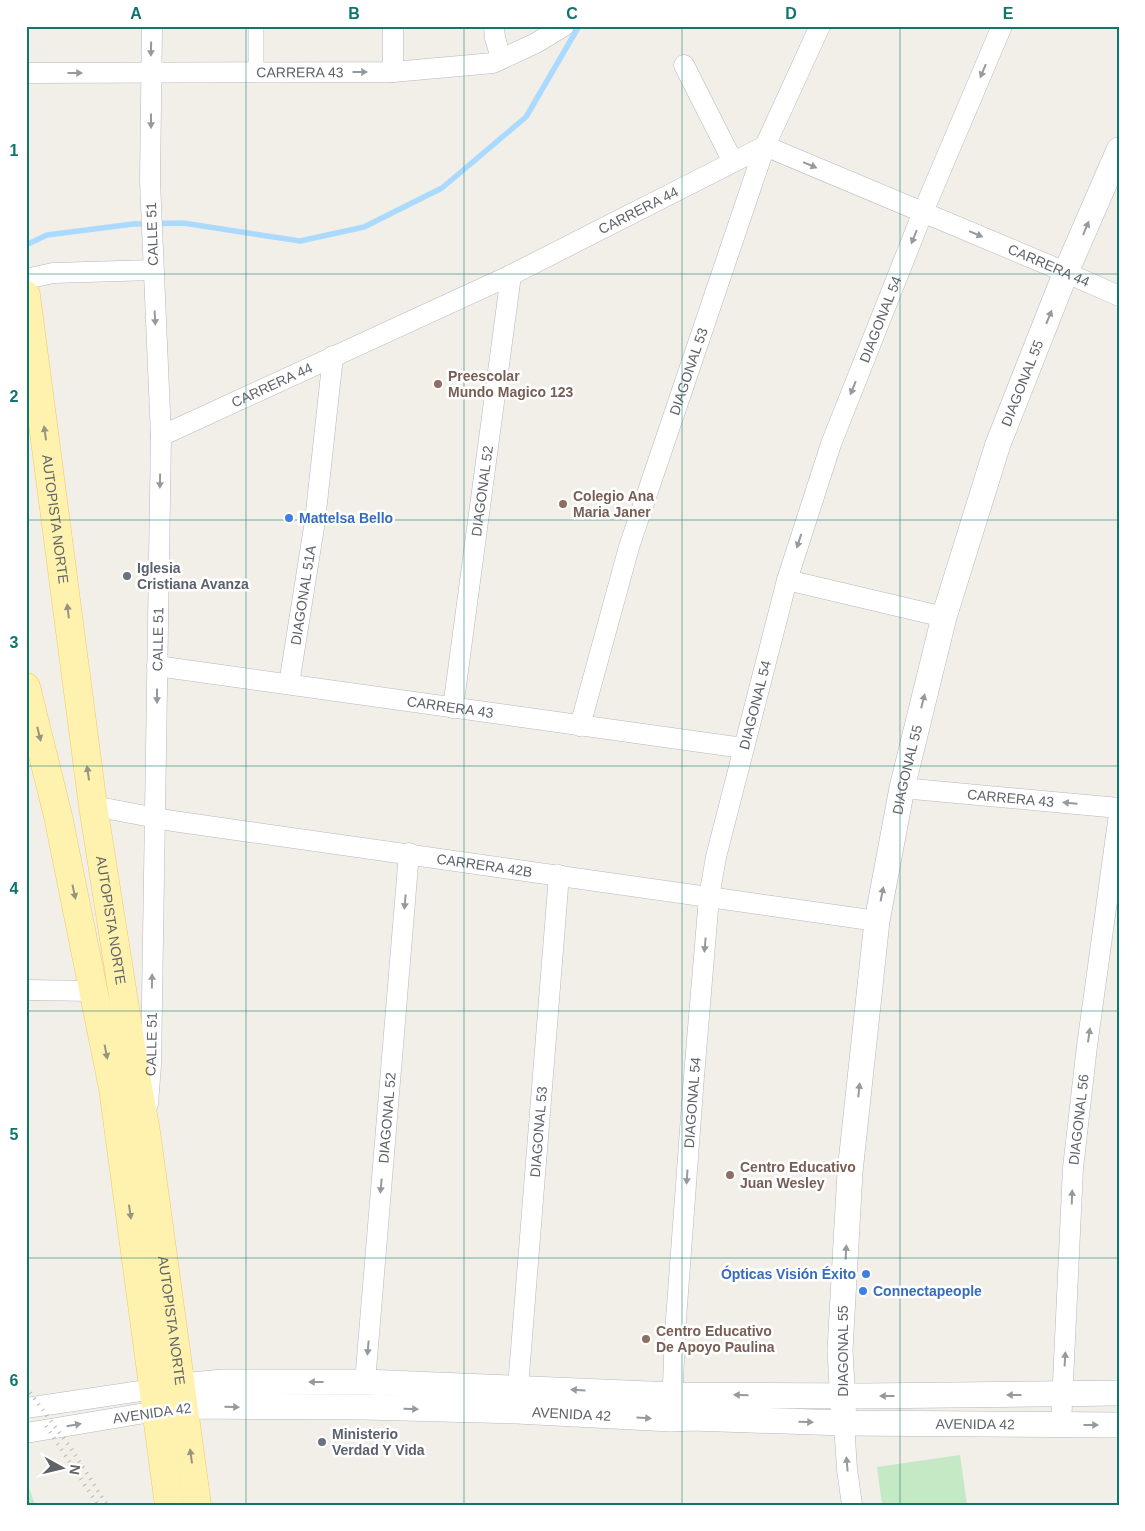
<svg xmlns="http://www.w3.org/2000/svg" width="1145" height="1531" viewBox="0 0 1145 1531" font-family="Arial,sans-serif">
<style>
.green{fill:#c5e8c5}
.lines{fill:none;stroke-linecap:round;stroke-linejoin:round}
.stream{stroke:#aadaff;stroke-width:5.5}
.pedestrian-casing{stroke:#b5b8bc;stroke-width:16}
.minor-casing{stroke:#b5b8bc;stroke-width:21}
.tertiary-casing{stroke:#b5b8bc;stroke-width:26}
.primary-casing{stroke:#f2c960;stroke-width:29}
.pedestrian{stroke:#fff;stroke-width:15}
.minor{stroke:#fff;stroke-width:20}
.tertiary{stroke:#fff;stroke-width:25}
.primary{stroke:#fff2af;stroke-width:28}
.rail{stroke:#b6b7b8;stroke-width:4;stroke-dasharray:1 6;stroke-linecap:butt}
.oneway{fill:#979a9d}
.oneway2{fill:#979581}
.grid{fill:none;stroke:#0f766e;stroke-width:1;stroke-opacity:0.55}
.education-dot{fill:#8d6e63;stroke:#fff;stroke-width:2}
.shop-dot{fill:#3f7fe0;stroke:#fff;stroke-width:2}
.worship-dot{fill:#6b7280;stroke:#fff;stroke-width:2}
.labels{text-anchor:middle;stroke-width:5;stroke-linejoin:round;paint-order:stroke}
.street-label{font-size:14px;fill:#5f6368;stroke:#fff}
.education-label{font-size:14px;font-weight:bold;fill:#785e54;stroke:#fff;text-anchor:start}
.shop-label{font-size:14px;font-weight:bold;fill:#366cbe;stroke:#fff;text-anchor:start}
.worship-label{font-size:14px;font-weight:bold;fill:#5b616d;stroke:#fff;text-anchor:start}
.neatline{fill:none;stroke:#0f766e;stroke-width:2}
.grid-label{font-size:16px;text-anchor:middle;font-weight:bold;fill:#0f766e}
</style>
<rect width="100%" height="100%" fill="#f1efe8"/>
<g class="green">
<path d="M960,1455L967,1505H882L877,1467Z"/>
<path d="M26,1479L35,1505H26Z"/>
</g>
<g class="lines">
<path class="stream" d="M26,245L47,235L133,224L183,223L300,241L364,227L442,188L526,117L579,26"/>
<defs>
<path id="pedestrian" d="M256,72V26"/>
<g id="minor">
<path d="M494,26L495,38L501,58"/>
<path d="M684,65L733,162"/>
<path d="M393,72V26"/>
<path id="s1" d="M26,73L393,72L493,63L536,43L564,26"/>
<path d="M26,279L53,273L153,270"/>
<path id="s2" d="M161,436L511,275L765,146L1051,266L1119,296"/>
<path d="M787,580L944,617"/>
<path id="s3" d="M157,666L743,748"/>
<path id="s4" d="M289,684L315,521L333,356"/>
<path id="s5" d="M453,708L511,275"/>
<path id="s6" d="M580,726L629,547L765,146L820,26"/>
<path id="s7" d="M902,788L1119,808"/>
<path id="s8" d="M93,806L173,821L877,921"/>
<path d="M26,990L94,991"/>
<path id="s9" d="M148,1104L151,1065L161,436L150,181L152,26"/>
<path id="s10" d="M365,1382L409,853"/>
<path id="s11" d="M518,1387L559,875"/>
<path d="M26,1408L154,1389"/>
<path id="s12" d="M672,1410L675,1333L694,1076L709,897L716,857L787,580L831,444L923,212L1002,26"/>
<path d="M844,1423L847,1469L852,1505"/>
<path id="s13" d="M1061,1425L1073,1168L1087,1046L1119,814"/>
<path d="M26,1433L157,1411"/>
</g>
<g id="tertiary">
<path d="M162,1388L223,1382H365L673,1395L864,1396L1119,1393"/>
<path id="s14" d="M164,1410L183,1406L363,1407L517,1411L671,1419L692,1418L844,1423L1119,1425"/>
<path id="s15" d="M844,1423L840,1350L850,1172L877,921L902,788L944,617L998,444L1066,272L1119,150"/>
</g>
<g id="primary">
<path id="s16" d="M26,295L93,806L133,1059L146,1132L197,1505"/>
<path d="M26,687L58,816L113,1088L169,1505"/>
</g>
</defs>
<use href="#pedestrian" class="pedestrian-casing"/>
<use href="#minor" class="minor-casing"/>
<use href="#tertiary" class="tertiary-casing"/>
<use href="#primary" class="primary-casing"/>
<use href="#pedestrian" class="pedestrian"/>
<use href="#minor" class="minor"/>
<use href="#tertiary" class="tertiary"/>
<use href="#primary" class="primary"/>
<g class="rail">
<path d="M26,1387L70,1447L107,1505"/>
<path d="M46,1426L98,1505"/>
</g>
</g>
<defs><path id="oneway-solid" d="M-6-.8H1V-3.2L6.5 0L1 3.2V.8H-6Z" transform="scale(1.25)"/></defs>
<g class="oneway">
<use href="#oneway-solid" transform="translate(151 49) rotate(91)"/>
<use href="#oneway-solid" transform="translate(983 71) rotate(113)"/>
<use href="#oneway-solid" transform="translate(360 72)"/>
<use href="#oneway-solid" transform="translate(75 73)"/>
<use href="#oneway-solid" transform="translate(151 121) rotate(90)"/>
<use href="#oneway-solid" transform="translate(810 165) rotate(23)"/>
<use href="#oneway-solid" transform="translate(1086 228) rotate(-67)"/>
<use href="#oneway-solid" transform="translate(976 234) rotate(23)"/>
<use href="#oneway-solid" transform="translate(914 237) rotate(112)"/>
<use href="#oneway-solid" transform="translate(1049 317) rotate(-68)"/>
<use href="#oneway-solid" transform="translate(155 318) rotate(87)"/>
<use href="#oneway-solid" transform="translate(853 388) rotate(112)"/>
<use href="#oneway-solid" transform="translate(160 481) rotate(91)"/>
<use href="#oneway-solid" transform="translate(799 541) rotate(108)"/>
<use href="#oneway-solid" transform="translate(157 696) rotate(90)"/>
<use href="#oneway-solid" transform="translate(923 701) rotate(-76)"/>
<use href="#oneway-solid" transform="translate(1070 803) rotate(-175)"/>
<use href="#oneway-solid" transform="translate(882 894) rotate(-79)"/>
<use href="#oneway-solid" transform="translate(405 902) rotate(95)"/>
<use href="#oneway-solid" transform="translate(705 945) rotate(95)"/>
<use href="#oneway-solid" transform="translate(152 981) rotate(-89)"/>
<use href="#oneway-solid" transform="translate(1089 1035) rotate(-82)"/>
<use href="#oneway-solid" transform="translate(859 1090) rotate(-84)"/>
<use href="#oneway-solid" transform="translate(687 1177) rotate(94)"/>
<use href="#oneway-solid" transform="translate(381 1186) rotate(95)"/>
<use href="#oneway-solid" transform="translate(1072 1197) rotate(-88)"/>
<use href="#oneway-solid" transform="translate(846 1252) rotate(-87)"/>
<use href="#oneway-solid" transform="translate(368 1348) rotate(95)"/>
<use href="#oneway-solid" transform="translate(1065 1359) rotate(-87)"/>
<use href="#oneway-solid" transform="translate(316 1382) rotate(180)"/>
<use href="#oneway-solid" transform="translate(578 1390) rotate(-177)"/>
<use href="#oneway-solid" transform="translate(741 1395) rotate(-179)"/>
<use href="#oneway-solid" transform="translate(1014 1395) rotate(180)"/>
<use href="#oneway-solid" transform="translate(887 1396) rotate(180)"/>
<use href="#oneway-solid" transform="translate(232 1407) rotate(1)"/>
<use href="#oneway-solid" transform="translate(411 1409) rotate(1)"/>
<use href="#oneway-solid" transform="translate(644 1418) rotate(3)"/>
<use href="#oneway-solid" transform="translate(806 1422) rotate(2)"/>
<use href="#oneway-solid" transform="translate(74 1425) rotate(-10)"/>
<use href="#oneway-solid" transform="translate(1091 1425)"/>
<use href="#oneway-solid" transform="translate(847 1464) rotate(-95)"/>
</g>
<g class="oneway2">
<use href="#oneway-solid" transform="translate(45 433) rotate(-98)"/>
<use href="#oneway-solid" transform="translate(68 611) rotate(-97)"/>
<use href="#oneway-solid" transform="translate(39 734) rotate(76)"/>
<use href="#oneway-solid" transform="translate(88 773) rotate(-98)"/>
<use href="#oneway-solid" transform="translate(74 892) rotate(78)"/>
<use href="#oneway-solid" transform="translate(106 1052) rotate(79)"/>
<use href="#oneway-solid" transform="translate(130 1212) rotate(82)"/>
<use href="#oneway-solid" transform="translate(191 1456) rotate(-98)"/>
</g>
<path class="grid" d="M246,26V1505M464,26V1505M682,26V1505M900,26V1505M26,274H1119M26,520H1119M26,766H1119M26,1011H1119M26,1258H1119"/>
<g class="education-dot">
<circle cx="438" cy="384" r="5"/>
<circle cx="563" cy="504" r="5"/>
<circle cx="730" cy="1175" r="5"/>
<circle cx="646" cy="1339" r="5"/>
</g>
<g class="shop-dot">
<circle cx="289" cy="518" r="5"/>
<circle cx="866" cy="1274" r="5"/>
<circle cx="863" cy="1291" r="5"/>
</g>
<g class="worship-dot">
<circle cx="127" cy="576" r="5"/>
<circle cx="322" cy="1442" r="5"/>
</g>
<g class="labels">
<g class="street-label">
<text dy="5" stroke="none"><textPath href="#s1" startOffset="274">CARRERA 43</textPath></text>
<text dy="5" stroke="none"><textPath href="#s2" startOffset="528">CARRERA 44</textPath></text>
<text transform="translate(152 234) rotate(-92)" y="5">CALLE 51</text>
<text dy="5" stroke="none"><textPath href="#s2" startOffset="978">CARRERA 44</textPath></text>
<text dy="5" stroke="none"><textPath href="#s12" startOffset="1118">DIAGONAL 54</textPath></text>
<text dy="5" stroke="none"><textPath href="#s6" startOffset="371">DIAGONAL 53</textPath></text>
<text dy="5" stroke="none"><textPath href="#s15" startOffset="1062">DIAGONAL 55</textPath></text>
<text dy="5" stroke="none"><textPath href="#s2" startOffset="122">CARRERA 44</textPath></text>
<text dy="5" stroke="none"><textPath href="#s5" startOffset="219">DIAGONAL 52</textPath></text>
<text dy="5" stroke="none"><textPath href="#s16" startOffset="226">AUTOPISTA NORTE</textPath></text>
<text dy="5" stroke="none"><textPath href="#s4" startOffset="90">DIAGONAL 51A</textPath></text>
<text dy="5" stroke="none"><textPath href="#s9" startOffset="465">CALLE 51</textPath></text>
<text dy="5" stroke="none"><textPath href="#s12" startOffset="712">DIAGONAL 54</textPath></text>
<text dy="5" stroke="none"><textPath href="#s3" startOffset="296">CARRERA 43</textPath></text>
<text dy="5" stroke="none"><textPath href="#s15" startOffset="658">DIAGONAL 55</textPath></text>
<text dy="5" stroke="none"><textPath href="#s7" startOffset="109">CARRERA 43</textPath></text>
<text dy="5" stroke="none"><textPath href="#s8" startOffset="396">CARRERA 42B</textPath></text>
<text dy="5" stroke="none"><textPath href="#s16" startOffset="631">AUTOPISTA NORTE</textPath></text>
<text dy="5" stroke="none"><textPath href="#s9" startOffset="60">CALLE 51</textPath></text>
<text dy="5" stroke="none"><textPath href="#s12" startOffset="308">DIAGONAL 54</textPath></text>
<text dy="5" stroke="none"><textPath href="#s10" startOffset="265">DIAGONAL 52</textPath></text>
<text dy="5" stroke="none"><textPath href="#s13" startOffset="306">DIAGONAL 56</textPath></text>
<text dy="5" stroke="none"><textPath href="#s11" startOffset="256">DIAGONAL 53</textPath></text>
<text dy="5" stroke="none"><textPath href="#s16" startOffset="1036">AUTOPISTA NORTE</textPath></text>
<text transform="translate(843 1351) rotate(-90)" y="5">DIAGONAL 55</text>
<text transform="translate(152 1413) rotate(-8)" y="5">AVENIDA 42</text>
<text dy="5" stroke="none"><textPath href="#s14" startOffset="408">AVENIDA 42</textPath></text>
<text dy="5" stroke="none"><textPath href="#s14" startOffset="812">AVENIDA 42</textPath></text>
</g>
<g class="education-label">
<text x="448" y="381">Preescolar<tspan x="448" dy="16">Mundo Magico 123</tspan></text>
<text x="573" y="501">Colegio Ana<tspan x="573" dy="16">Maria Janer</tspan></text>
<text x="740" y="1172">Centro Educativo<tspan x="740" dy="16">Juan Wesley</tspan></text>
<text x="656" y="1336">Centro Educativo<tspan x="656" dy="16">De Apoyo Paulina</tspan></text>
</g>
<g class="shop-label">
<text x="299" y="523">Mattelsa Bello</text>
<text x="856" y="1279" text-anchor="end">Ópticas Visión Éxito</text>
<text x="873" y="1296">Connectapeople</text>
</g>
<g class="worship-label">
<text x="137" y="573">Iglesia<tspan x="137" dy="16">Cristiana Avanza</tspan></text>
<text x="332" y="1439">Ministerio<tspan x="332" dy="16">Verdad Y Vida</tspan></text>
</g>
</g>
<rect width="1145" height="1531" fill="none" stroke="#ffffff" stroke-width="55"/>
<g transform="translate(62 1468) rotate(98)" stroke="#ffffff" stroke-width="4" paint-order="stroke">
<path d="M0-4L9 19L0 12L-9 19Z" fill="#5f6368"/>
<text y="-8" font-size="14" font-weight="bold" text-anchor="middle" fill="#5f6368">N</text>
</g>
<rect x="28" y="28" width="1090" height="1476" class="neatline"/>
<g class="grid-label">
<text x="136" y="19">A</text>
<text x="354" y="19">B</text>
<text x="572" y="19">C</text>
<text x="791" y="19">D</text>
<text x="1008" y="19">E</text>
<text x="14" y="156">1</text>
<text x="14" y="402">2</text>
<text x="14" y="648">3</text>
<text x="14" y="894">4</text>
<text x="14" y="1140">5</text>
<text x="14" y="1386">6</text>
</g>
</svg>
